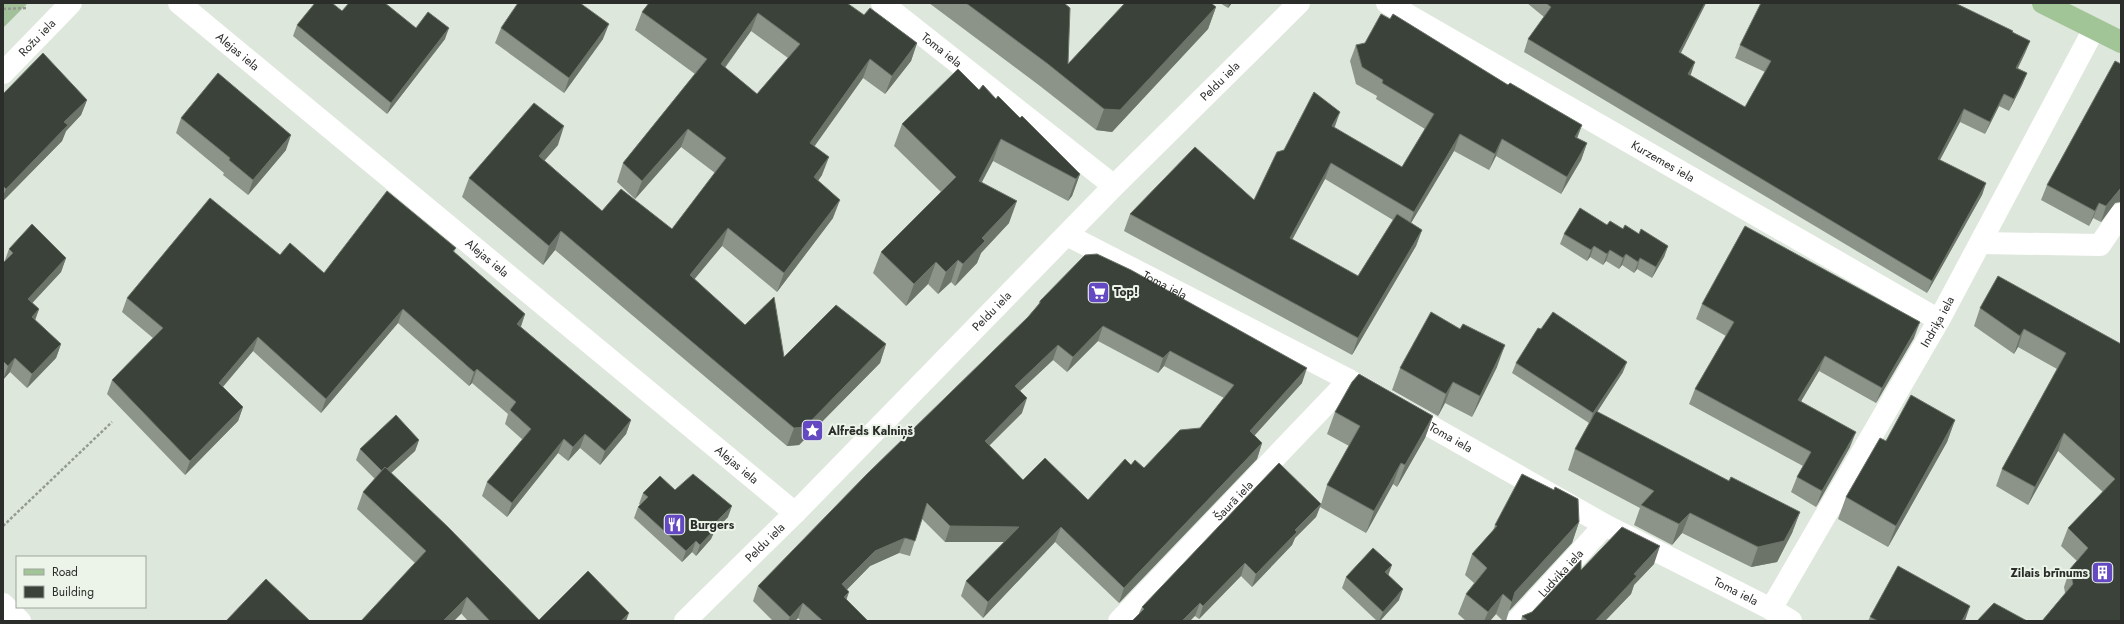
<svg xmlns="http://www.w3.org/2000/svg" width="2124" height="624" viewBox="0 0 2124 624" font-family="Jost,sans-serif">
<style>
.green{fill:#a2c19a}
.lines{fill:none;stroke-linecap:round;stroke-linejoin:round}
.path{stroke:#959b93;stroke-width:2.5;stroke-dasharray:3 2;stroke-linecap:butt}
.minor{stroke:#fff;stroke-width:22}
.major{stroke:#a1c597;stroke-width:22}
.tram{stroke:#727871;stroke-width:1}
.wall{fill:#8c948a;fill-rule:evenodd}
.shaded-wall{fill:#6c746a}
.building{fill:#3b4239;stroke:#6c746a;fill-rule:evenodd}
.labels{text-anchor:middle;stroke-width:4;stroke-linejoin:round;paint-order:stroke}
.street-label{font-size:12px;fill:#2a2d29;stroke:#ecf4e9}
.poi-label{font-size:12px;font-weight:bold;fill:#2a2d29;stroke:#ecf4e9;text-anchor:start}
</style>
<rect width="100%" height="100%" fill="#dee7dc"/>
<path class="green" d="M3,3H28L3,28Z"/>
<g class="lines">
<g class="path">
<path d="M3,9L26,8"/>
<path d="M3,526L112,422"/>
</g>
<g class="minor">
<path id="s1" d="M179,3L795,513"/>
<path id="s2" d="M882,3L1114,186"/>
<path id="s3" d="M1387,3L1939,320"/>
<path id="s4" d="M3,73L71,3"/>
<path id="s5" d="M1067,235L1349,380L1605,525L1771,609L1791,621"/>
<path d="M1982,243L2100,245L2121,214"/>
<path d="M3,604L20,621"/>
<path id="s6" d="M1771,609L1939,320L2094,29"/>
<path id="s7" d="M685,621L795,513L1114,186L1299,3"/>
<path id="s8" d="M1119,621L1349,380"/>
<path id="s9" d="M1517,621L1605,525"/>
</g>
<path class="major" d="M2043,3L2121,42"/>
<path class="tram" d="M3,619L5,621"/>
</g>
<g class="wall">
<path d="M649,3L864,15L917,43L911,61L885,94L863,78L814,146L822,175L818,181L833,218L777,292L722,246L694,279L745,325L784,357L886,344L880,363L799,445L787,446L555,250L543,265L462,197L469,178L558,145L544,160L602,211L672,229L715,173L681,147L635,199L617,182L623,163L695,74L635,30L642,12ZM751,31L788,58L757,94L725,68Z"/>
<path d="M929,3H1064L1068,64L1216,7L1208,29L1112,132L1096,130L1040,86Z"/>
<path d="M1220,3H1232L1228,8Z"/>
<path d="M1527,3H1706L1681,53L1695,62L1690,75L1745,107L1765,72L1735,58L1740,45L2013,31L2012,32L2030,41L2025,53L2018,68L2027,73L2022,85L2009,111L1999,106L1985,134L1960,122L1940,160L1986,183L1982,195L1927,293L1524,52L1528,39L1544,17Z"/>
<path d="M342,11L416,28L445,39L387,114L293,36L297,25Z"/>
<path d="M501,28L603,39L564,93L495,43Z"/>
<path d="M1356,45L1508,85L1582,125L1577,138L1587,143L1581,160L1561,194L1496,156L1489,170L1454,151L1411,223L1422,230L1416,246L1352,355L1124,231L1130,214L1254,200L1284,150L1402,167L1425,129L1376,99L1377,96L1356,84L1350,61ZM1325,179L1393,220L1358,276L1292,239Z"/>
<path d="M979,90L996,99L1020,118L1080,174L1072,196L1068,201L993,161L982,182L1009,223L981,253L977,263L955,286L951,282L938,294L928,284L906,306L873,273L881,252L941,192L894,146L902,124Z"/>
<path d="M3,94L87,100L81,115L66,131L62,141L3,201Z"/>
<path d="M181,118L286,150L248,195L223,175L224,173L176,133Z"/>
<path d="M2047,185L2115,203L2101,222L2093,218L2089,226L2041,200Z"/>
<path d="M1607,225L1623,229L1639,234L1668,246L1664,257L1652,278L1637,269L1634,273L1622,265L1619,269L1606,261L1603,265L1590,257L1587,261L1560,244L1564,234Z"/>
<path d="M456,248L454,252L525,314L521,327L631,420L626,434L600,465L580,448L568,461L558,453L507,517L482,496L487,482L523,440L505,424L508,414L472,383L469,386L398,323L321,413L253,351L223,387L243,407L238,421L185,475L107,394L112,380L153,338L122,312L127,298L280,255L324,273Z"/>
<path d="M9,249L66,258L61,272L32,303L39,309L35,320L61,344L56,358L27,388L10,372L3,379V263L5,260Z"/>
<path d="M1040,301L1302,383L1254,436L1262,443L1257,459L1119,603L1055,542L983,618L961,596L966,581L1004,542H945L922,519L910,556L899,553L870,566L847,589L846,600L868,621H801L798,618L795,621H773L753,601L758,586L1028,317L1038,305ZM1098,341L1158,373L1164,366L1224,398L1200,428L1144,468L1131,465L1088,500L1023,480L989,445L1022,413L1020,391L1053,360L1067,372Z"/>
<path d="M1702,304L1914,338L1876,403L1819,371L1801,401L1850,447L1816,507L1791,492L1797,477L1803,466L1689,404L1695,389L1726,336L1696,319Z"/>
<path d="M1980,308L2121,344V621L2065,593L2064,587L2070,569L2077,561L2061,546L2068,528L2103,492L2058,451L2028,505L1996,486L2002,469L2057,369L2018,347L2014,354L1974,326Z"/>
<path d="M1516,363L1623,372L1597,412L1729,481L1800,512L1792,533L1777,562L1751,567L1682,533L1672,545L1634,525L1640,508L1568,470L1575,449L1589,423L1512,373Z"/>
<path d="M1497,367L1472,417L1445,403L1438,416L1392,390L1400,368Z"/>
<path d="M1335,412L1433,416L1425,438L1397,487L1393,484L1366,533L1320,507L1316,517L1295,538L1292,545L1252,587L1241,576L1199,619L1195,616L1139,613L1142,607L1321,504L1327,485L1349,446L1327,434Z"/>
<path d="M1955,420L1947,442L1888,547L1838,519L1846,497L1886,441Z"/>
<path d="M419,440L415,451L391,473L539,620L626,621H468L415,563L357,509L363,492L375,479L356,460L360,449Z"/>
<path d="M675,490L728,517L715,530L711,539L696,556L692,552L682,562L634,518L638,507L640,505L639,504L643,493Z"/>
<path d="M1579,522L1572,543L1509,611L1506,621H1503L1496,614L1490,621H1466L1458,614L1466,594L1474,583L1465,575L1472,554L1493,531L1495,525Z"/>
<path d="M1654,564L1634,585L1631,594L1605,621H1521L1522,616L1532,612L1581,570Z"/>
<path d="M1388,574L1399,600L1380,621H1377L1342,588L1346,577Z"/>
<path d="M1870,617L1965,621H1868Z"/>
</g>
<g class="shaded-wall">
<path d="M1229,3H1232L1228,8Z"/>
<path d="M1705,3H1706L1703,9L1675,64L1679,52Z"/>
<path d="M1216,7L1208,29L1112,132L1096,130L1104,109Z"/>
<path d="M758,13L751,31L714,82L721,64Z"/>
<path d="M609,24L603,39L564,93L569,78Z"/>
<path d="M449,28L445,39L387,114L391,103Z"/>
<path d="M2030,41L2025,53L2012,80L2016,68Z"/>
<path d="M917,43L911,61L885,94L892,76Z"/>
<path d="M870,59L863,78L804,161L810,143Z"/>
<path d="M1695,62L1691,74L1684,86L1688,74Z"/>
<path d="M2027,73L2022,85L2009,111L2014,99Z"/>
<path d="M2004,94L1999,106L1985,134L1990,122Z"/>
<path d="M87,100L81,115L66,131L62,141L3,201V196L6,189L64,122Z"/>
<path d="M1964,109L1960,122L1934,171L1938,159Z"/>
<path d="M1340,112L1334,129L1332,126Z"/>
<path d="M1582,125L1576,141L1575,137Z"/>
<path d="M564,126L558,145L533,174L539,156Z"/>
<path d="M688,129L681,147L635,199L642,181Z"/>
<path d="M1460,134L1454,151L1408,228L1414,212Z"/>
<path d="M291,135L286,150L248,195L253,180Z"/>
<path d="M1001,139L993,161L971,202L979,181Z"/>
<path d="M1502,139L1496,156L1489,170L1495,154Z"/>
<path d="M1587,143L1581,160L1561,194L1567,177Z"/>
<path d="M829,157L822,175L807,195L814,177Z"/>
<path d="M1331,163L1325,179L1284,255L1290,238Z"/>
<path d="M1080,174L1072,196L1068,201L1076,179Z"/>
<path d="M1986,183L1982,195L1927,293L1932,281Z"/>
<path d="M2121,188V202L2115,203L2101,222L2106,206Z"/>
<path d="M840,200L833,218L777,292L784,273Z"/>
<path d="M1017,201L1009,223L981,253L977,263L955,286L963,264L982,238Z"/>
<path d="M2099,203L2093,218L2089,226L2095,211Z"/>
<path d="M728,228L722,246L683,293L690,275Z"/>
<path d="M1422,230L1416,246L1352,355L1358,338Z"/>
<path d="M561,231L555,250L543,265L549,246Z"/>
<path d="M1594,246L1590,257L1587,261L1591,250Z"/>
<path d="M1668,246L1664,257L1652,278L1656,267Z"/>
<path d="M1610,250L1606,261L1603,265L1607,254Z"/>
<path d="M1626,254L1622,265L1619,269L1623,258Z"/>
<path d="M66,258L61,272L23,313L28,299Z"/>
<path d="M1640,258L1637,269L1634,273L1638,262Z"/>
<path d="M958,260L951,282L938,294L946,272Z"/>
<path d="M936,262L928,284L906,306L914,284Z"/>
<path d="M39,309L34,323L32,317Z"/>
<path d="M403,309L398,323L321,413L326,399Z"/>
<path d="M525,314L520,328L517,324Z"/>
<path d="M1920,322L1914,338L1876,403L1882,388Z"/>
<path d="M1103,326L1098,341L1067,372L1073,357Z"/>
<path d="M2024,329L2018,347L2014,354L2020,336Z"/>
<path d="M258,337L253,351L214,397L219,383Z"/>
<path d="M61,344L56,358L27,388L32,374Z"/>
<path d="M886,344L880,363L799,445L787,446L794,428Z"/>
<path d="M1058,345L1053,360L1009,401L1015,386Z"/>
<path d="M1505,345L1497,367L1472,417L1480,396Z"/>
<path d="M1170,351L1164,366L1158,373L1163,358Z"/>
<path d="M1825,356L1819,371L1793,415L1798,400Z"/>
<path d="M15,358L10,372L3,380L8,366Z"/>
<path d="M1627,362L1623,372L1590,423L1593,413Z"/>
<path d="M1307,368L1302,383L1244,447L1250,431Z"/>
<path d="M477,369L472,383L469,386L474,372Z"/>
<path d="M1453,382L1445,403L1438,416L1446,394Z"/>
<path d="M1027,398L1022,413L979,456L985,441Z"/>
<path d="M243,407L238,421L185,475L190,461Z"/>
<path d="M1433,416L1425,438L1397,487L1405,465Z"/>
<path d="M631,420L626,434L600,465L605,451Z"/>
<path d="M1955,420L1947,442L1888,547L1896,526Z"/>
<path d="M1856,432L1850,447L1816,507L1822,491Z"/>
<path d="M2064,433L2058,451L2028,505L2035,487Z"/>
<path d="M585,434L580,448L568,461L573,447Z"/>
<path d="M564,439L558,453L507,517L512,503Z"/>
<path d="M419,440L415,451L379,484L383,473Z"/>
<path d="M1262,443L1257,459L1119,603L1124,588Z"/>
<path d="M1401,463L1393,484L1366,533L1374,511Z"/>
<path d="M1321,504L1316,517L1295,538L1292,545L1252,587L1256,574L1295,530Z"/>
<path d="M732,506L728,517L715,530L711,539L696,556L700,545L712,526Z"/>
<path d="M1800,512L1792,533L1777,562L1751,567L1758,547Z"/>
<path d="M1690,513L1682,533L1672,545L1679,524Z"/>
<path d="M1579,522L1572,543L1509,611L1515,592Z"/>
<path d="M950,526L1019,527L1013,542H945Z"/>
<path d="M1061,527L1055,542L983,618L988,602Z"/>
<path d="M905,538L899,553L870,566L837,600L842,584L875,551Z"/>
<path d="M696,541L692,552L682,562L686,551Z"/>
<path d="M1660,546L1654,564L1634,585L1631,594L1605,621H1595L1634,574Z"/>
<path d="M1245,563L1241,576L1199,619L1203,606Z"/>
<path d="M1392,565L1388,576L1385,572Z"/>
<path d="M1403,589L1399,600L1380,621H1379L1383,612Z"/>
<path d="M849,592L844,607V597Z"/>
<path d="M1503,594L1496,614L1490,621H1484L1488,612Z"/>
<path d="M467,597L461,614L454,621H443Z"/>
<path d="M803,603L798,618L795,621H788L790,617Z"/>
<path d="M1200,603L1195,616L1190,621H1182Z"/>
<path d="M1970,606L1965,621H1962Z"/>
<path d="M629,613L626,621H621Z"/>
</g>
<g class="building">
<path d="M315,3H332L342,11L349,3H385L416,28L428,12L449,28L391,103L297,25Z"/>
<path d="M518,3H580L609,24L569,78L501,28Z"/>
<path d="M649,3H847L864,15L870,8L917,43L892,76L870,59L810,143L829,157L814,177L840,200L784,273L728,228L690,275L745,325L774,297L784,357L836,305L886,344L805,427L794,428L561,231L549,246L469,178L534,103L564,126L539,156L602,211L621,189L672,229L726,158L688,129L642,181L623,163L707,59L642,12ZM758,13L800,44L757,94L721,64Z"/>
<path d="M966,3H1064L1070,8L1068,64L1125,3H1211L1216,7L1120,110L1104,109L1048,64Z"/>
<path d="M1546,3H1705L1679,52L1695,62L1688,74L1745,107L1771,61L1740,45L1761,3H1955L2013,31L2012,32L2030,41L2016,68L2027,73L2014,99L2004,94L1990,122L1964,109L1938,159L1986,183L1932,281L1528,39L1551,7Z"/>
<path d="M1381,14L1390,19L1393,14L1508,85L1510,83L1582,125L1575,137L1587,143L1567,177L1502,139L1495,154L1460,134L1414,212L1331,163L1290,238L1358,276L1397,214L1422,230L1358,338L1130,214L1195,147L1254,200L1277,152L1284,150L1314,92L1340,112L1332,126L1402,167L1434,114L1382,83L1383,80L1362,67L1356,45L1365,43Z"/>
<path d="M43,53L87,100L64,122L68,125L6,189L3,186V94Z"/>
<path d="M2115,61L2121,64V188L2106,206L2099,203L2095,211L2047,185Z"/>
<path d="M958,69L979,90L983,85L996,99L998,96L1020,118L1022,116L1080,174L1076,179L1001,139L979,181L1017,201L982,238L985,241L963,264L958,260L946,272L936,262L914,284L881,252L956,177L902,124Z"/>
<path d="M218,73L291,135L253,180L229,160L230,158L181,118Z"/>
<path d="M387,191L456,248L453,251L525,314L517,324L631,420L605,451L585,434L573,447L564,439L512,503L487,482L531,429L510,410L516,402L477,369L474,372L403,309L326,399L258,337L219,383L243,407L190,461L112,380L163,328L127,298L210,198L280,255L290,243L324,273Z"/>
<path d="M1580,208L1607,225L1610,221L1623,229L1625,225L1639,234L1641,229L1668,246L1656,267L1640,258L1638,262L1626,254L1623,258L1610,250L1607,254L1594,246L1591,250L1564,234Z"/>
<path d="M32,224L66,258L28,299L39,309L32,317L61,344L32,374L15,358L8,366L3,361V263L13,253L9,249Z"/>
<path d="M1745,226L1920,322L1882,388L1825,356L1798,400L1856,432L1822,491L1797,477L1811,452L1695,389L1734,322L1702,304Z"/>
<path d="M1097,254L1131,270L1307,368L1250,431L1262,443L1124,588L1061,527L988,602L966,581L1019,527L950,526L927,503L915,541L905,538L875,551L842,584L849,592L844,597L868,621H823L803,603L790,617L758,586L867,474L1028,317L1040,303V301L1085,255ZM1103,326L1163,358L1170,351L1234,385L1200,428L1180,430L1144,468L1135,460L1131,465L1125,459L1088,500L1045,458L1023,480L985,441L1027,398L1015,386L1058,345L1073,357Z"/>
<path d="M1998,276L2121,344V621H2042L2073,584L2070,569L2088,548L2068,528L2115,479L2064,433L2035,487L2002,469L2066,353L2024,329L2020,336L1980,308Z"/>
<path d="M1431,312L1460,329L1463,324L1505,345L1480,396L1453,382L1446,394L1400,368Z"/>
<path d="M1553,312L1627,362L1593,413L1516,363L1538,328L1541,329Z"/>
<path d="M1359,374L1433,416L1405,465L1401,463L1374,511L1327,485L1360,426L1335,412L1352,382Z"/>
<path d="M1911,395L1955,420L1896,526L1846,497L1880,438L1886,441Z"/>
<path d="M1596,411L1729,481L1731,477L1800,512L1784,541L1758,547L1690,513L1679,524L1641,505L1654,491L1575,449Z"/>
<path d="M396,415L419,440L387,469L385,467L382,471L360,449Z"/>
<path d="M1279,463L1321,504L1295,530L1297,532L1256,574L1245,563L1203,606L1200,603L1182,621H1132L1144,609L1142,607Z"/>
<path d="M385,467L448,527L539,620L588,571L629,613L621,621H490L467,597L443,621H361L426,551L363,492Z"/>
<path d="M693,474L732,506L712,526L715,529L700,545L696,541L686,551L638,507L648,497L643,493L660,476L675,490Z"/>
<path d="M1522,474L1554,490L1555,487L1578,499L1579,522L1515,592L1512,602L1503,594L1488,612L1466,594L1487,568L1472,554L1497,526L1495,525Z"/>
<path d="M1622,527L1660,546L1634,574L1637,576L1595,621H1528L1522,616L1532,612L1581,560V570Z"/>
<path d="M1373,548L1392,565L1385,572L1403,589L1383,612L1346,577Z"/>
<path d="M1898,566L1970,606L1962,621H1878L1870,617Z"/>
<path d="M266,579L310,621H226Z"/>
<path d="M1994,603L2027,621H1977Z"/>
</g>
<defs>
<symbol id="supermarket-square" viewBox="-11 -11 22 22"><rect x="-9" y="-9" width="18" height="18" rx="4" fill="#6449c2" stroke="#ecf4e9"/><path d="M-6-5.5h2.5l.6 2H6L4.5 2H-2.5L-4.4-4H-6ZM-1.5 3.2a1.3 1.3 0 1 0 .1 0ZM3 3.2a1.3 1.3 0 1 0 .1 0Z" fill="#fff"/></symbol>
<symbol id="sight-square" viewBox="-11 -11 22 22"><rect x="-9" y="-9" width="18" height="18" rx="4" fill="#6449c2" stroke="#ecf4e9"/><path d="M0-6L1.8-2.2L6-1.7L2.9 1.2L3.7 5.4L0 3.3L-3.7 5.4L-2.9 1.2L-6-1.7L-1.8-2.2Z" fill="#fff"/></symbol>
<symbol id="restaurant-square" viewBox="-11 -11 22 22"><rect x="-9" y="-9" width="18" height="18" rx="4" fill="#6449c2" stroke="#ecf4e9"/><path d="M-5-6h1v4h1v-4h1v4h1v-4h1v5L-1.5 .5V6h-2V.5L-5-1ZM5-6V6H3V1.5H1.5Q1.5-4 5-6Z" fill="#fff"/></symbol>
<symbol id="building-square" viewBox="-11 -11 22 22"><rect x="-9" y="-9" width="18" height="18" rx="4" fill="#6449c2" stroke="#ecf4e9"/><path d="M-4-6H4V6H1V3H-1V6H-4ZM-2.5-4.3h1.7v1.8h-1.7ZM.8-4.3h1.7v1.8H.8ZM-2.5-1h1.7V.8h-1.7ZM.8-1h1.7V.8H.8Z" fill="#fff"/></symbol>
</defs>
<g fill-rule="evenodd">
<use href="#supermarket-square" x="1086" y="280" width="25" height="25"/>
<use href="#sight-square" x="800" y="418" width="25" height="25"/>
<use href="#restaurant-square" x="662" y="512" width="25" height="25"/>
<use href="#building-square" x="2090" y="560" width="25" height="25"/>
</g>
<g class="labels">
<g class="street-label">
<text dy="4" stroke="none"><textPath href="#s4" startOffset="49">Rožu iela</textPath></text>
<text dy="4" stroke="none"><textPath href="#s2" startOffset="76">Toma iela</textPath></text>
<text dy="4" stroke="none"><textPath href="#s1" startOffset="76">Alejas iela</textPath></text>
<text dy="4" stroke="none"><textPath href="#s7" startOffset="760">Peldu iela</textPath></text>
<text dy="4" stroke="none"><textPath href="#s3" startOffset="318">Kurzemes iela</textPath></text>
<text dy="4" stroke="none"><textPath href="#s1" startOffset="400">Alejas iela</textPath></text>
<text dy="4" stroke="none"><textPath href="#s5" startOffset="110">Toma iela</textPath></text>
<text dy="4" stroke="none"><textPath href="#s7" startOffset="436">Peldu iela</textPath></text>
<text dy="4" stroke="none"><textPath href="#s6" startOffset="332">Indriķa iela</textPath></text>
<text dy="4" stroke="none"><textPath href="#s5" startOffset="434">Toma iela</textPath></text>
<text dy="4" stroke="none"><textPath href="#s1" startOffset="724">Alejas iela</textPath></text>
<text dy="4" stroke="none"><textPath href="#s8" startOffset="166">Šaurā iela</textPath></text>
<text dy="4" stroke="none"><textPath href="#s7" startOffset="112">Peldu iela</textPath></text>
<text dy="4" stroke="none"><textPath href="#s9" startOffset="65">Ludviķa iela</textPath></text>
<text dy="4" stroke="none"><textPath href="#s5" startOffset="758">Toma iela</textPath></text>
</g>
<g class="poi-label">
<text x="1114" y="296">Top!</text>
<text x="828" y="435">Alfrēds Kalniņš</text>
<text x="690" y="529">Burgers</text>
<text x="2088" y="577" text-anchor="end">Zilais brīnums</text>
</g>
</g>
<rect width="2124" height="624" fill="none" stroke="#2a2d29" stroke-width="8"/>
<rect x="16" y="556" width="130" height="52" fill="#ecf4e9" stroke="#9ea49c"/>
<rect x="24" y="569" width="20" height="6" fill="#a1c597" stroke="#9ea49c"/>
<text x="52" y="576" font-size="12" fill="#2a2d29">Road</text>
<rect x="24" y="586" width="20" height="12" fill="#3b4239" stroke="#9ea49c"/>
<text x="52" y="596" font-size="12" fill="#2a2d29">Building</text>
</svg>
